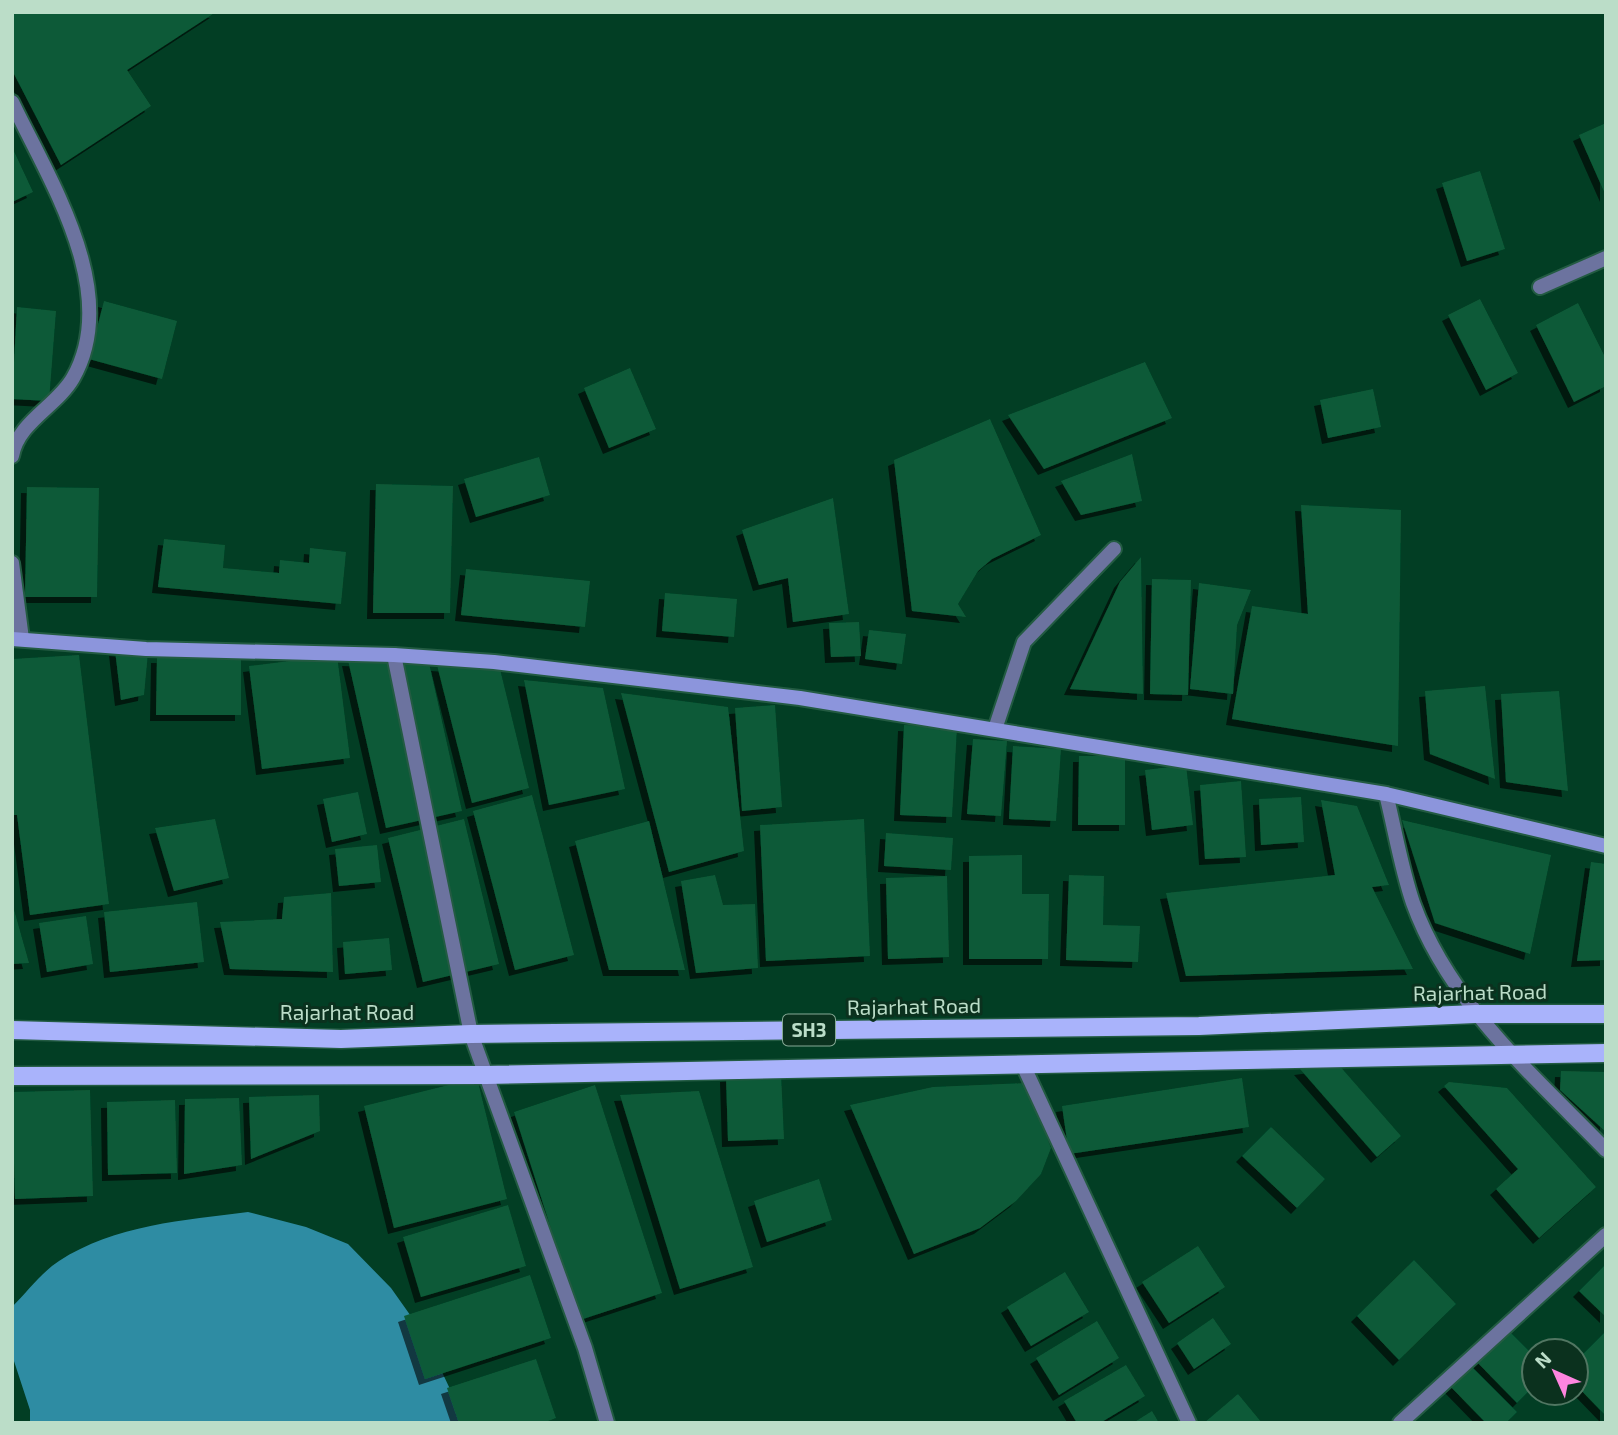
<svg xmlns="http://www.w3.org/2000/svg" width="1618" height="1435" viewBox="0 0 1618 1435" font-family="'Exo 2',sans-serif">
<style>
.water{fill:#2e8ca3}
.building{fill:#0c5a37;filter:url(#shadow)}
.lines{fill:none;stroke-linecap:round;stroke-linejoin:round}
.street-casing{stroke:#235b42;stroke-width:18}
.secondary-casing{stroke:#235b42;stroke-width:18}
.primary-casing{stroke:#235b42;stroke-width:21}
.street{stroke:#6c739f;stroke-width:14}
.secondary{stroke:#8c95dc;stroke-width:14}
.primary{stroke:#a9b3fb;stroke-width:18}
.labels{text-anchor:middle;stroke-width:6;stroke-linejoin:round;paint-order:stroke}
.shield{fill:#0b311e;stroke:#86a995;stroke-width:2}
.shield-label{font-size:19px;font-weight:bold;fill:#bbddc8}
.street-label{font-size:21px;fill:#bbddc8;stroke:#0b311e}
</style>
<defs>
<filter id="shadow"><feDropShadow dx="-6" dy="6" stdDeviation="0" flood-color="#0009"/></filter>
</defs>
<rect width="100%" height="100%" fill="#023e24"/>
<path class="water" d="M248,1212L306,1227L348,1244L391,1288L425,1336L466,1423H30V1410L12,1355V1307C27,1292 42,1272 59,1261C114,1225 185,1220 248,1212Z"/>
<g class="building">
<path d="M12,12H216L127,70L151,106L61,165L12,70Z"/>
<path d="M1606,123V196L1579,135Z"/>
<path d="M12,147L33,192L12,202Z"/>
<path d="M1480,171L1505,249L1467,261L1442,183Z"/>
<path d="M1480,299L1518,373L1486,390L1448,315Z"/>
<path d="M104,301L177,321L162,379L89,359Z"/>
<path d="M1578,303L1606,359V386L1574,402L1536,325Z"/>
<path d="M17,307L56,311L49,401L12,399Z"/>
<path d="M1145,362L1172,418L1044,469L1008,415Z"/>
<path d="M630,368L656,429L609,448L584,388Z"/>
<path d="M1373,389L1381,427L1328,438L1320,400Z"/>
<path d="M990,419L1041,535L992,559L978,571L958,604L966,617L912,611L894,460Z"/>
<path d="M1132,454L1142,501L1081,515L1061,481Z"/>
<path d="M539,457L550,495L476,517L464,479Z"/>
<path d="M376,484L453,486L450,613H373Z"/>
<path d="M27,487L99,488L97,597H25Z"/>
<path d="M833,498L849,614L793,622L788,578L759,585L742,530Z"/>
<path d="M1301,505L1401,510L1398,746L1232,719L1252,606L1308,614Z"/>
<path d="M164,539L225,545L223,568L279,573L280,560L309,563L310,548L346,552L341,604L158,587Z"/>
<path d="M1141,557L1143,694L1070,689L1120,582Z"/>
<path d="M466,569L590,581L585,627L461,615Z"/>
<path d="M1152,579L1191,580L1188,695L1150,694Z"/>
<path d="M1199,583L1251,590L1237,625L1233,694L1190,689Z"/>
<path d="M665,593L737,599L734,637L662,631Z"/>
<path d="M859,622L861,656L831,657L829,623Z"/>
<path d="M869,630L906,634L902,664L865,659Z"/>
<path d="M115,650L148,653L144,695L121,700Z"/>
<path d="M79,655L109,904L30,915L17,815H12V659Z"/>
<path d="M337,655L350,758L262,769L249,666Z"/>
<path d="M157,657H241V715H156Z"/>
<path d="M348,660L429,663L462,811L386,828Z"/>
<path d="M437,665L500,669L529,788L472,803Z"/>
<path d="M524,680L603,688L625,789L549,805Z"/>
<path d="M1485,686L1495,779L1430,754L1425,691Z"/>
<path d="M1559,691L1568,791L1506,782L1501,694Z"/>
<path d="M621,693L728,707L744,851L669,872Z"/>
<path d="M775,705L782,807L742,811L735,708Z"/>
<path d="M904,725L957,727L952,817L900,815Z"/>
<path d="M973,739L1007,741L1001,816L967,814Z"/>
<path d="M1013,746L1061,749L1056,821L1009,819Z"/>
<path d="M1079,756H1125V825H1078Z"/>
<path d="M1186,765L1193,825L1152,830L1145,770Z"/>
<path d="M1241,781L1246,857L1205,859L1200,785Z"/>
<path d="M358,792L367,834L332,842L323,799Z"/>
<path d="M532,795L574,955L515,970L473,811Z"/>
<path d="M1301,797L1304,842L1261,845L1259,799Z"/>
<path d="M1321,800L1357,806L1389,885L1372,887L1413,969L1186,976L1166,893L1335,875Z"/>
<path d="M215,819L229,878L174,891L155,828Z"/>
<path d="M464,819L499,964L423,982L388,838Z"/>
<path d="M864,819L870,956L766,961L760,825Z"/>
<path d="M1402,820L1551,855L1530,954L1435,923Z"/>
<path d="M649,821L685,970H609L575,841Z"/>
<path d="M886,833L953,838L951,870L884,866Z"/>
<path d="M377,845L381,882L339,886L335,849Z"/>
<path d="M1022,855V894H1049L1048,959H969V856Z"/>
<path d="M1591,862L1606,864V960L1577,961Z"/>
<path d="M715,875L723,905L755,904L758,968L696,973L681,881Z"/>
<path d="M1069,875L1104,876L1103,925L1140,926L1138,962L1066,960Z"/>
<path d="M947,876L949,957L888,959L886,878Z"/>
<path d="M331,893L333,972L230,969L220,922L282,919L284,897Z"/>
<path d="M197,902L204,962L110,972L104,912Z"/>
<path d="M13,906L29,963L12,964Z"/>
<path d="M86,916L93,964L47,972L39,923Z"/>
<path d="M389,938L392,970L345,974L343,942Z"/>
<path d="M1338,1064L1401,1136L1377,1157L1300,1069Z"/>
<path d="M1561,1071L1606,1072V1132L1560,1090Z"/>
<path d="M781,1073L784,1139L728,1141L726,1076Z"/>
<path d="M477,1078L507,1199L394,1228L364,1106Z"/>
<path d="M1242,1078L1249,1127L1069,1154L1062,1106Z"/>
<path d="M1449,1082L1507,1088L1596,1187L1539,1238L1496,1189L1518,1169L1444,1086Z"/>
<path d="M1027,1083L1051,1148L1041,1174L1016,1201L980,1228L914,1254L850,1105L933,1087Z"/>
<path d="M595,1085L662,1293L580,1320L514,1112Z"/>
<path d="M90,1090L93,1196L15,1199L12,1092Z"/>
<path d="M699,1091L753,1267L680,1289L620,1095Z"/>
<path d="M319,1095L320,1131L251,1159L249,1097Z"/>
<path d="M239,1098L242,1165L184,1174L185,1099Z"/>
<path d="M175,1100L177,1173L108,1175L107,1102Z"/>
<path d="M1271,1127L1325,1179L1297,1208L1242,1156Z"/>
<path d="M819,1179L832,1220L767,1242L754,1201Z"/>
<path d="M508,1205L526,1266L421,1297L403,1237Z"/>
<path d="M1198,1246L1225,1287L1169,1323L1142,1282Z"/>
<path d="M1414,1260L1456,1304L1399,1360L1357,1316Z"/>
<path d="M1606,1264V1317L1579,1291Z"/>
<path d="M1065,1272L1089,1312L1031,1346L1007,1307Z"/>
<path d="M530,1275L551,1338L425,1379L404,1316Z"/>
<path d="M1213,1318L1231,1344L1194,1369L1177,1343Z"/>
<path d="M1097,1321L1119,1358L1059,1395L1036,1358Z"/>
<path d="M1507,1329L1534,1356V1386L1517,1403L1476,1361Z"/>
<path d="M1606,1331V1416L1576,1385V1361Z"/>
<path d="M536,1359L556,1418L543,1423H459L447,1388Z"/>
<path d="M1469,1364L1517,1412L1506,1423H1486L1449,1385Z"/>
<path d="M1126,1365L1145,1396L1100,1423H1077L1064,1401Z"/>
<path d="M1238,1394L1262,1423H1204Z"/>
<path d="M1152,1411L1159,1423H1133Z"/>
</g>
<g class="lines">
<defs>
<g id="street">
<path d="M12,102C49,180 122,292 73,378C57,406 18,422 12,456"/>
<path d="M1540,287L1606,258"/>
<path d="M12,563L22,639"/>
<path d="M394,655L471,1034L585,1348L607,1423"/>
<path d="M995,729L1024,642L1114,549"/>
<path d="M1386,794C1395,830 1401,868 1413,903C1449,1003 1534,1076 1606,1150"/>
<path d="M1024,1067L1189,1423"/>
<path d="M1400,1423L1606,1235"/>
</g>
<path id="secondary" d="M12,639L146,649L394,655L494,662L800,698L1386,794L1606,846"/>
<g id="primary">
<path d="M12,1030L341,1039L471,1034L1199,1026L1475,1014H1606"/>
<path d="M12,1076L486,1075L1606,1053"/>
</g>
</defs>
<use href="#street" class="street-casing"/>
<use href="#secondary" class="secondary-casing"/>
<use href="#primary" class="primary-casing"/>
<use href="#street" class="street"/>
<use href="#secondary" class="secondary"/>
<use href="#primary" class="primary"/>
</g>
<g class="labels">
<rect class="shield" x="783" y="1014.5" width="52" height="31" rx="5"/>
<g class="shield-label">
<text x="809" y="1037">SH3</text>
</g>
<g class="street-label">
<text transform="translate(1480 993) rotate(-1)" y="7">Rajarhat Road</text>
<text transform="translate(914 1007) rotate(-1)" y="7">Rajarhat Road</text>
<text x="347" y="1020">Rajarhat Road</text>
</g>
</g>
<rect width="1618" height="1435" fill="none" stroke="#bbddc8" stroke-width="28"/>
<g transform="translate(1555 1372) rotate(315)"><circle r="33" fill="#0b311e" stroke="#517662" stroke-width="2"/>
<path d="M0-5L12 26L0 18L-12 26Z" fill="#fe85df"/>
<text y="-10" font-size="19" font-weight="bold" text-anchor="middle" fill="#bbddc8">N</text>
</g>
</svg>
